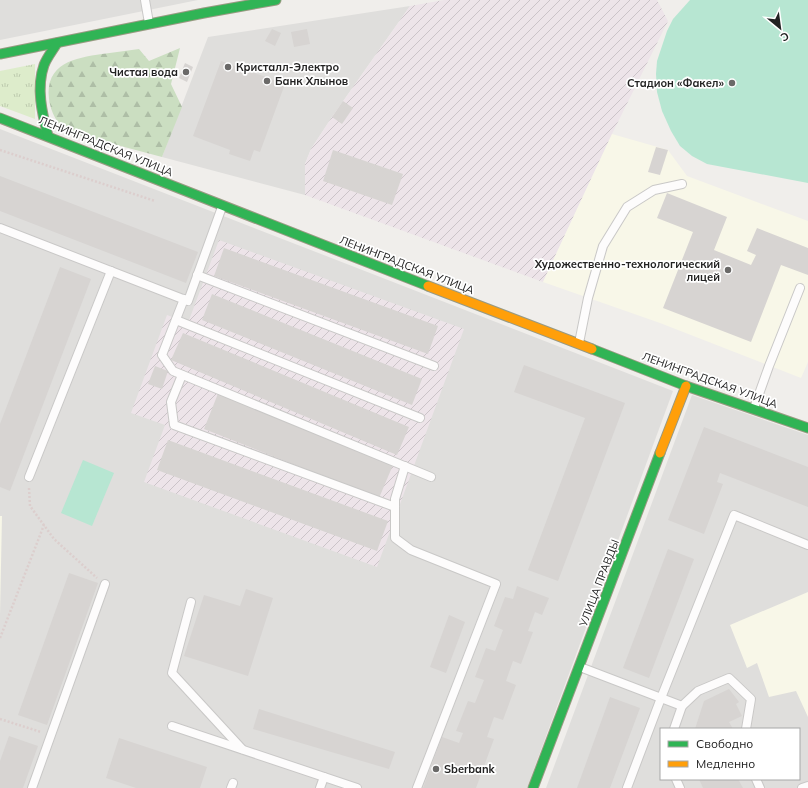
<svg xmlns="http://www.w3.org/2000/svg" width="808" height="788" viewBox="0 0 808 788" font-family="Mulish,sans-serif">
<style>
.residential{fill:#dfdedc;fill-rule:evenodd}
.industrial{fill:url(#industrial-furrows)}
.education{fill:#f8f7e8}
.grass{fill:url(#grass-tufts)}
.forest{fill:url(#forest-firs)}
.pitch{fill:#b7e6d2}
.building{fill:#d7d4d2}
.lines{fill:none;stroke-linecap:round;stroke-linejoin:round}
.lane-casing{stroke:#c9c8c7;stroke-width:10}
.fast-casing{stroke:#999a82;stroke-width:11}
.slow-casing{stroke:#999a82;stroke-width:11}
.path{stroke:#dccecd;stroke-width:2.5;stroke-dasharray:2 2;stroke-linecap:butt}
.lane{stroke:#fdfcfc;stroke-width:8}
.fast{stroke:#30b455;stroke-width:9}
.slow{stroke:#ff9f0a;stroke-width:9}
.poi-dot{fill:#6a6968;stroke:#fff;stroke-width:1.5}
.labels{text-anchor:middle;stroke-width:3.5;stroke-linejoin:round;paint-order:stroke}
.poi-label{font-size:11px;font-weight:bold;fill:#222;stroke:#fff;text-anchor:start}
.street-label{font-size:11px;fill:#222;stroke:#fff}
</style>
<defs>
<pattern id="industrial-furrows" width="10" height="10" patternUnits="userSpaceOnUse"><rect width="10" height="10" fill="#ede4e9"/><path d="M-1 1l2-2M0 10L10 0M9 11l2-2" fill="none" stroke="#cbc3c8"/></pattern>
<pattern id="grass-tufts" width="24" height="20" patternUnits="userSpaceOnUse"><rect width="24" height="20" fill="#ddeccb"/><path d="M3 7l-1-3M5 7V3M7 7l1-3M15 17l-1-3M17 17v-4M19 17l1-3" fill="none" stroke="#bdcaae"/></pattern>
<pattern id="forest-firs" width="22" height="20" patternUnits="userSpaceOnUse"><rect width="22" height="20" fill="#cbdec1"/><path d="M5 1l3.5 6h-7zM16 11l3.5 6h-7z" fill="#aebea6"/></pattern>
</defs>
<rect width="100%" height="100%" fill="#f0eeeb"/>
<g class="residential">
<path d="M0,0H198L0,40Z"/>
<path d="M410,6L332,117L311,149L305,164V195L162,157L208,37Z"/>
<path d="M0,129L673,391L527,788H0Z"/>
<path d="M692,395L808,435V788H546ZM661,729H799V779H661Z"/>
</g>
<g class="industrial">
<path d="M444,0H657L668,21L612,134L543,282L305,195V164L311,149L332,117L410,6Z"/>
<path d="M219,240L464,329L377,567L144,482L165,425L131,413L167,315L188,323Z"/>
</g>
<g class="education">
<path d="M612,134L668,150L687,176L808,221V362L801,378L660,323L543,282Z"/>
<path d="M0,516H2L0,614Z"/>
<path d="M808,592V717L796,691L769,697L757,663L747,668L730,625Z"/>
</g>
<path class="grass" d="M35,64V119L0,106V71Z"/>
<path class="forest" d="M180,48L171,84L182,107L162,157L68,132C57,124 51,113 49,99C45,63 75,58 102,54C115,52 127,51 139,49L149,61Z"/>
<g class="pitch">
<path d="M690,0H808V183L707,164L692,156L680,146L671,131L662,111L657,92L656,74L657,61L667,31L673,19Z"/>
<path d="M83,460L114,473L92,526L61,513Z"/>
</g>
<g class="building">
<path d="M272,29L281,33L275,46L265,41Z"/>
<path d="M307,29L310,44L294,47L291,32Z"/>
<path d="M221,61L285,84L260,152L254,150L250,161L229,154L230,150L193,136Z"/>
<path d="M185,63L193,67L187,82L179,78Z"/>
<path d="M343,101L353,108L342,124L332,117Z"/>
<path d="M656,147L668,150L660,175L648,172Z"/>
<path d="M333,150L403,174L392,205L323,181Z"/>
<path d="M0,176L198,252L186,283L0,211Z"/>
<path d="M667,193L727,217L714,250L751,265L756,255L747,251L757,228L808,248V275L781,265L751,342L663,308L693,232L657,218Z"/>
<path d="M224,248L438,326L428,354L214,276Z"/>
<path d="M60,267L91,279L10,491L0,487V424Z"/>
<path d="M212,294L422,379L412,405L202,320Z"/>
<path d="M183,333L409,427L397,455L171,360Z"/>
<path d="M524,365L625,403L558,581L528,570L585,418L514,392Z"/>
<path d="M155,366L168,371L162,389L148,384Z"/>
<path d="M219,391L393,465L379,498L204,429Z"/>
<path d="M704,427L808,467V507L720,473L717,482L723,484L704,534L668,520Z"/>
<path d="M168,440L388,521L377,551L157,470Z"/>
<path d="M668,549L694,559L649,678L623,668Z"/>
<path d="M69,573L98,583L47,725L18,715Z"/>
<path d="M517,586L549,598L542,615L535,612L528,631L533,632L521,664L513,661L506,681L516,685L503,720L494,717L487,737L494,739L476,788H423L442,737L459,743L463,733L456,731L468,701L475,703L484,680L475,677L486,648L495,651L503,630L494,626L505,597L513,599Z"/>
<path d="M246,589L273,598L248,676L184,656L204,595L240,606Z"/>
<path d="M449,615L465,622L446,673L430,667Z"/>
<path d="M729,689L739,702L736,704L742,716L729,722L733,729H695L704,701Z"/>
<path d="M610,697L640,708L610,788H577Z"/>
<path d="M259,709L395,752L389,769L253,729Z"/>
<path d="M9,736L38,746L23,788H0V761Z"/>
<path d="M119,738L207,767L200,788H136L106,778Z"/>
<path d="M699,779H738L743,788H703Z"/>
</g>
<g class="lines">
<defs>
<g id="lane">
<path d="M145,0L149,23"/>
<path d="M0,228L188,301L222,207"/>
<path d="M197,275L434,366"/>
<path d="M184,299L162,355L173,371L431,477"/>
<path d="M176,320L420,418"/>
<path d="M579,343L588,298L603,246L627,207L654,190L682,184"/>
<path d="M182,375L171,402L174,425L395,507"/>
<path d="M754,408L769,366L800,288"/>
<path d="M405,466L395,499V538L411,550L496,584L417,788"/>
<path d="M29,477L111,271"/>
<path d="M191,602L172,673L242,749"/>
<path d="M580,667L682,706L674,729"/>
<path d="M682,706L698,691L729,678L751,699L746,729"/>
<path d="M172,726L357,788"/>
<path d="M676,779L680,788"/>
<path d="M756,779L760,788"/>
<path d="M32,788L105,584"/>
<path d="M231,788L233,783"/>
<path d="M320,788L324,777"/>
<path d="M627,788L661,698L734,515L808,545"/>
<path d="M802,788L808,786"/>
</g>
<g id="fast">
<path d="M0,54L204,13L276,0"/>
<path d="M0,118L428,286"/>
<path d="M48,136C42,113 36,88 44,65C47,57 53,50 57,43"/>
<path d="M592,349L686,386L808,428"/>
<path d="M533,788L660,453"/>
</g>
<g id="slow">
<path d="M428,286L592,349"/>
<path d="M660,453L686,386"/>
</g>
</defs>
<use href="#lane" class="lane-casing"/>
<use href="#fast" class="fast-casing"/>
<use href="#slow" class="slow-casing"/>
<g class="path">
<path d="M0,150L155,201"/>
<path d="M29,488L30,506L54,539L97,578"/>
<path d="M0,638L44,525"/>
<path d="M0,719L41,732"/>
</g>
<use href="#lane" class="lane"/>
<use href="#fast" class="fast"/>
<use href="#slow" class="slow"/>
</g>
<g class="poi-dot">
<circle cx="228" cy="67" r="4"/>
<circle cx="186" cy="72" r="4"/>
<circle cx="267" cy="81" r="4"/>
<circle cx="732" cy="83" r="4"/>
<circle cx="728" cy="270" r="4"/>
<circle cx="436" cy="769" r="4"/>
</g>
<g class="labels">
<g class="poi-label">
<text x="236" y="71">Кристалл-Электро</text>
<text x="178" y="76" text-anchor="end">Чистая вода</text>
<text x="275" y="85">Банк Хлынов</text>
<text x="724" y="87" text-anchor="end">Стадион «Факел»</text>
<text x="720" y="268" text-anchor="end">Художественно-технологический<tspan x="720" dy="13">лицей</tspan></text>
<text x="444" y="773">Sberbank</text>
</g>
<g class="street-label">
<text transform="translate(106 146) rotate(22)" y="4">ЛЕНИНГРАДСКАЯ УЛИЦА</text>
<text transform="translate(407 265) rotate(21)" y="4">ЛЕНИНГРАДСКАЯ УЛИЦА</text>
<text transform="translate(710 380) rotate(20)" y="4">ЛЕНИНГРАДСКАЯ УЛИЦА</text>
<text transform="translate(599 583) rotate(-69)" y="4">УЛИЦА ПРАВДЫ</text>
</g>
</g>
<rect x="660" y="728" width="140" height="52" fill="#ffffff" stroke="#a7a7a7"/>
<rect x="668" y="741" width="20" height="6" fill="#30b455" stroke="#a7a7a7"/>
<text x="696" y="748" font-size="12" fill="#222222">Свободно</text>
<rect x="668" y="761" width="20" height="6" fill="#ff9f0a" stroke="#a7a7a7"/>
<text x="696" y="768" font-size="12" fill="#222222">Медленно</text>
<g transform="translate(780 28) rotate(151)" stroke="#ffffff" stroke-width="3" paint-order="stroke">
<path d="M0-3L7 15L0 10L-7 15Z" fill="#222222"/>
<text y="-6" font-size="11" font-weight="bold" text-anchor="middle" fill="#222222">С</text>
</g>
</svg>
